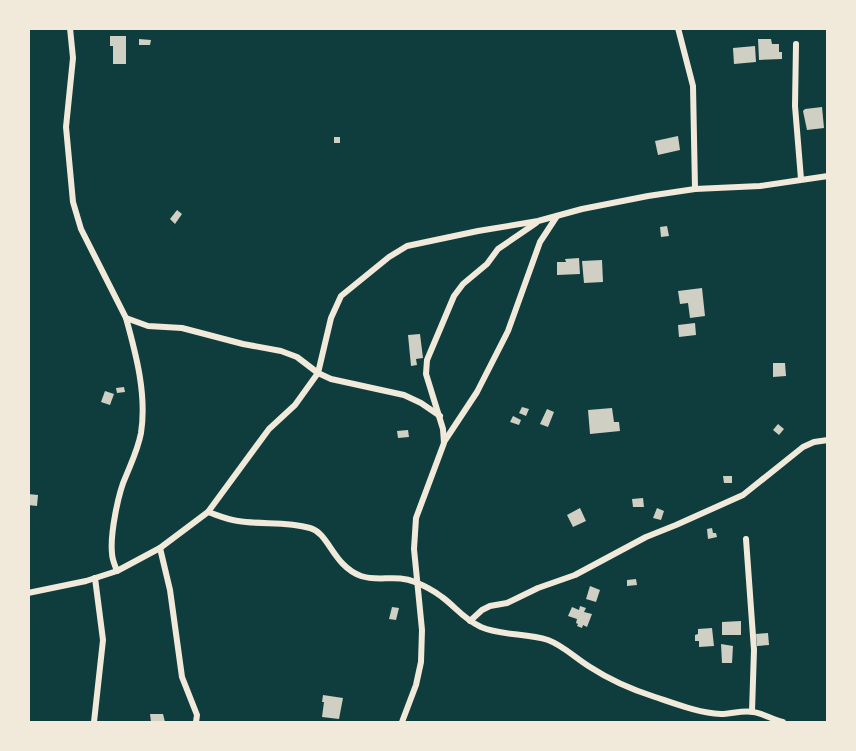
<svg xmlns="http://www.w3.org/2000/svg" width="856" height="751" viewBox="0 0 856 751" font-family="'Varela Round',sans-serif">
<style>
.building{fill:#cfcfc3}
.lines{fill:none;stroke-linecap:round;stroke-linejoin:round}
.minor{stroke:#f1e9da;stroke-width:6}
</style>
<rect width="100%" height="100%" fill="#0f3d3e"/>
<g class="building">
<path d="M110,36H126V64H113V46H110Z"/>
<path d="M139,39L151,40L150,45H139Z"/>
<path d="M758,39H771L772,44H779V52H782V59L759,60Z"/>
<path d="M755,46L756,62L734,64L733,48Z"/>
<path d="M822,107L824,128L807,130L803,111L805,109Z"/>
<path d="M678,136L680,150L658,155L655,141Z"/>
<rect x="334" y="137" width="6" height="6"/>
<path d="M177,210L182,214L175,224L170,219Z"/>
<path d="M667,226L669,236L661,237L660,227Z"/>
<path d="M579,258L580,274L557,275V262H566L565,259Z"/>
<path d="M602,260L603,282L584,283L582,261Z"/>
<path d="M702,288L705,316L690,318L688,303L680,304L678,291Z"/>
<path d="M695,323L696,335L679,337L678,325Z"/>
<path d="M420,334L423,358L416,359L417,365L411,366L408,335Z"/>
<path d="M773,363H785L786,376L773,377Z"/>
<path d="M124,387L125,392L117,393L116,388Z"/>
<path d="M105,391L114,394L110,405L101,402Z"/>
<path d="M522,407L529,409L526,416L519,413Z"/>
<path d="M612,408L614,422H619L620,431L590,434L588,410Z"/>
<path d="M547,409L554,412L548,427L540,424Z"/>
<path d="M513,416L521,420L519,425L510,422Z"/>
<path d="M778,424L784,429L779,435L773,430Z"/>
<path d="M408,430L409,437L398,438L397,431Z"/>
<path d="M723,476H732V483H724Z"/>
<path d="M28,494L38,495L37,506L28,505Z"/>
<path d="M643,498L644,507H633L632,499Z"/>
<path d="M580,508L586,521L573,527L567,515Z"/>
<path d="M657,508L664,511L661,520L653,518Z"/>
<path d="M712,528L713,533H716L717,537L708,539L707,529Z"/>
<path d="M636,579L637,585L627,586V580Z"/>
<path d="M590,586L600,590L596,602L586,599Z"/>
<path d="M580,606L586,608L584,612L592,614L587,627L583,625L582,628L577,626L578,624L576,623L577,619L568,616L572,607L579,610Z"/>
<path d="M392,607L399,608L396,620L389,619Z"/>
<path d="M741,621V635H722V622Z"/>
<path d="M712,628L714,646L699,647V641H695V635L698,634V629Z"/>
<path d="M768,633L769,645L757,646L756,634Z"/>
<path d="M721,644L733,646L732,663H722Z"/>
<path d="M323,695L343,698L339,719L322,717L324,702H322Z"/>
<path d="M150,714H163L165,722H151Z"/>
</g>
<g class="lines">
<g class="minor">
<path d="M70,28L73,58L66,127L73,202L81,229L126,318L148,326L182,328L243,344L281,351L297,357L318,373L331,379L404,395L421,403L440,416"/>
<path d="M678,28L693,86L695,189"/>
<path d="M796,44L795,106L801,179"/>
<path d="M444,442L477,392L508,331L540,242L557,216"/>
<path d="M208,512C217,515 228,520 238,521C262,525 286,521 310,528C329,533 333,566 361,576C378,582 397,574 415,582C425,586 433,590 442,597C457,608 462,618 481,627C502,636 526,633 548,640C564,646 575,658 590,667C610,680 633,690 655,697C676,704 699,713 721,714C731,714 743,710 753,712C763,713 773,720 783,722"/>
<path d="M746,539L754,650L752,711"/>
<path d="M160,548L170,590L182,677L197,715L196,722"/>
<path d="M117,571C115,565 112,560 112,553C110,535 118,493 126,476C132,461 138,449 141,433C147,395 136,354 126,318"/>
<path d="M28,593L86,581L117,571L160,548L208,512L269,429L295,405L318,373L331,318L341,296L389,257L407,246L478,231L538,221L582,209L648,196L695,189L760,186L828,176"/>
<path d="M470,621L482,610L490,606L507,603L538,588L575,575L646,537L676,525L743,495L803,447L814,442L828,440"/>
<path d="M94,722L103,640L95,578"/>
<path d="M402,722L416,685L421,662L422,630L414,549L416,518L444,443L443,429L426,374L427,360L454,296L463,284L487,264L498,249L536,223"/>
</g>
</g>
<rect width="856" height="751" fill="none" stroke="#f1e9da" stroke-width="60"/>
</svg>
